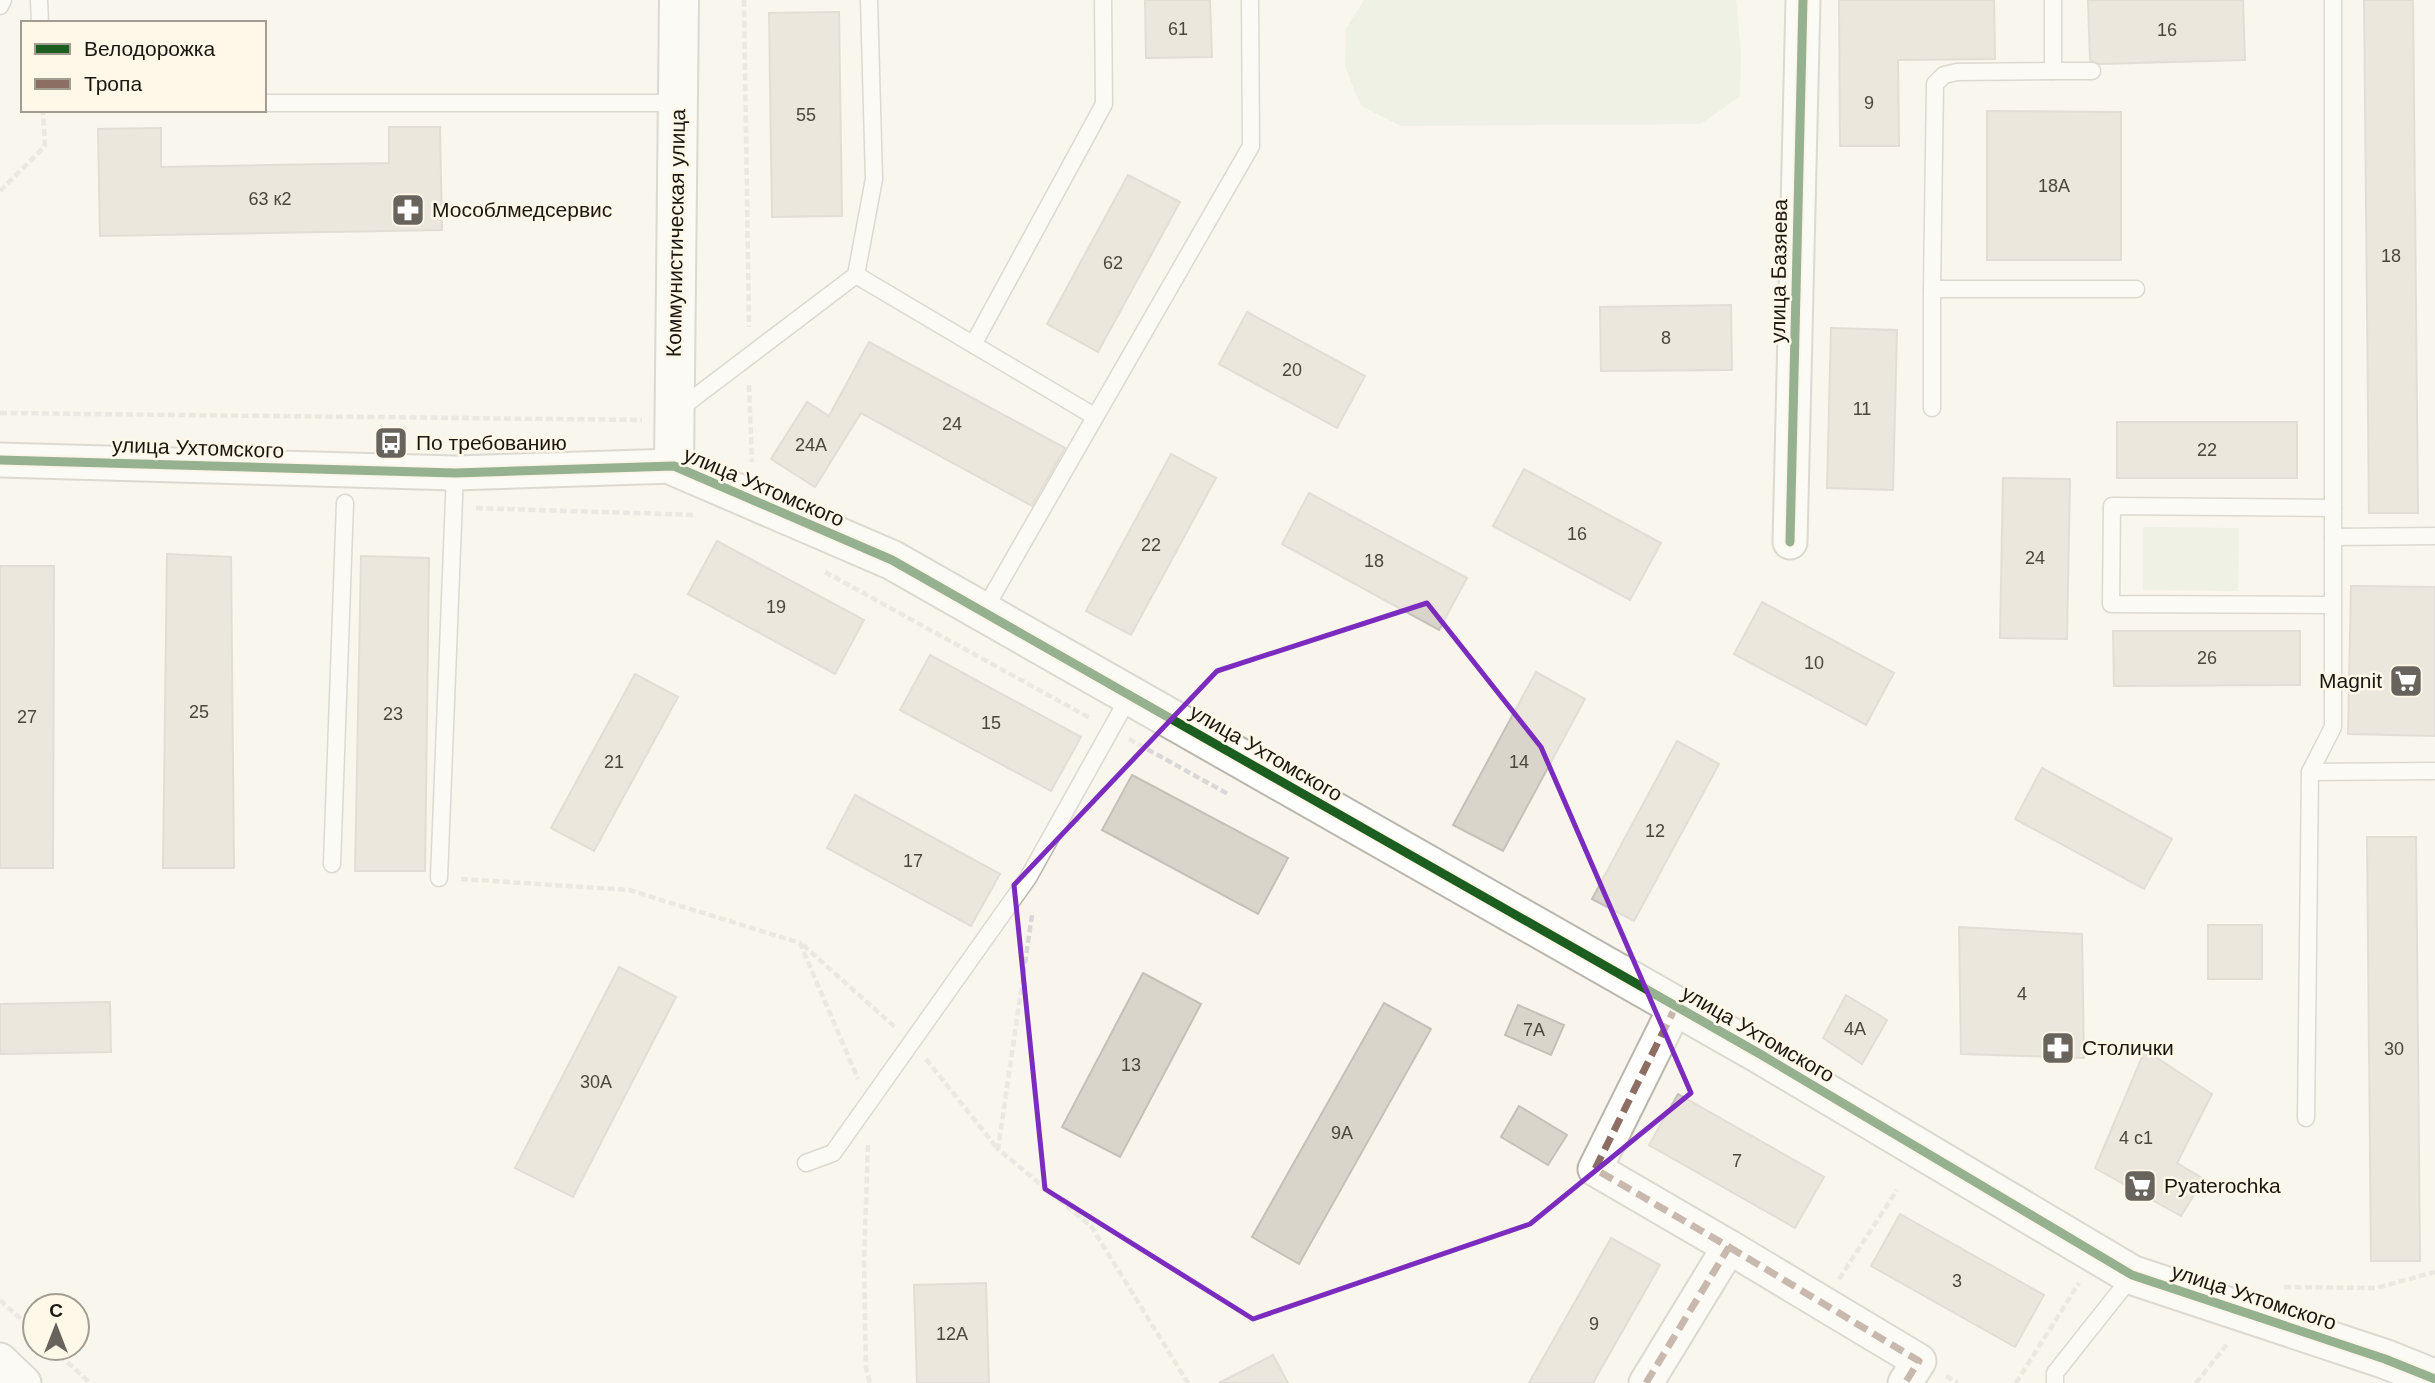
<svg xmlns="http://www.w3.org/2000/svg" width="2435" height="1383" viewBox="0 0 2435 1383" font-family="Helvetica,sans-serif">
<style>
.green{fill:#e2ebda}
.building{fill:#dad5ca;stroke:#c5c1ba;stroke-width:2}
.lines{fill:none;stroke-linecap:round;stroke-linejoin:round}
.lane-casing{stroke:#b9b6ae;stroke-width:19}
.street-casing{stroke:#b9b6ae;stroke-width:37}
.secondary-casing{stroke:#b9b6ae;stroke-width:42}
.path{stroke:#dad8d6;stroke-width:4.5;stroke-dasharray:7 3.5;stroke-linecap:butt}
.lane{stroke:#fefefc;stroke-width:16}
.street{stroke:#fefefc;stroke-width:33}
.secondary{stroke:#fefefc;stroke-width:38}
.quiet{stroke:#8d6e63;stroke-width:7;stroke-dasharray:14 7;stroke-linecap:butt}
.cycleway-casing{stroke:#fff7e7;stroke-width:13}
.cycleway{stroke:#1b5e20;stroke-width:9}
.marked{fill:none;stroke:#7b2cbf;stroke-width:5;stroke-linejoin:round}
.labels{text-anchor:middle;stroke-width:5;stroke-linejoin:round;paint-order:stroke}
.number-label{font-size:18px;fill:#4a463e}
.poi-label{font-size:21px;fill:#1a1610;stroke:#fff7e7;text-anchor:start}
.street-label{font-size:21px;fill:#1a1610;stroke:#fff7e7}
</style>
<rect width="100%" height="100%" fill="#f9f5ed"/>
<g class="green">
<path d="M1364,0H1736L1741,53L1740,96L1701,124L1401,126L1361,106L1345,67L1346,29Z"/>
<path d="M2143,527L2239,528L2238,591L2143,590Z"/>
</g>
<g class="building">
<path d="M1145,0H1210L1212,57L1146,58Z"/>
<path d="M1839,0H1994L1995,59L1898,60L1899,146H1840Z"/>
<path d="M2088,0H2243L2245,60L2099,64L2090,60Z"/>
<path d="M2364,0H2413L2418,513H2369Z"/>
<path d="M839,12L842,216L772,217L769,13Z"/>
<path d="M1987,111L2121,112V260H1987Z"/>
<path d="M389,127H440L442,230L100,236L98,129L161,128V167L389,163Z"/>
<path d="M1128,175L1180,202L1098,352L1047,324Z"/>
<path d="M1731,305L1732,370L1601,371L1600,307Z"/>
<path d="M1247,312L1365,376L1337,428L1219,364Z"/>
<path d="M1831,328L1897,330L1893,490L1827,488Z"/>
<path d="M869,342L1065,448L1032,506L861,413L815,487L771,459L807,402L829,416Z"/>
<rect x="2117" y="422" width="180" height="56"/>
<path d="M1171,454L1216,478L1131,635L1086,611Z"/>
<path d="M1524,469L1661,543L1630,600L1493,526Z"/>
<path d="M2003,478L2070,479L2067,639L2000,638Z"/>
<path d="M1309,493L1467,578L1439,630L1282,544Z"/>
<path d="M717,541L864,620L835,674L688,594Z"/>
<path d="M167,554L231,557L234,868H163Z"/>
<path d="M361,556L429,558L425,871H355Z"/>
<path d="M0,566H54L53,868H0Z"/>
<path d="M2351,586L2435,587V736L2348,734Z"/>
<path d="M1762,602L1894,673L1866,725L1734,654Z"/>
<path d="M2113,631H2300V685L2114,686Z"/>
<path d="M930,655L1081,737L1051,791L900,710Z"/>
<path d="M1536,672L1585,699L1503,851L1453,825Z"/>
<path d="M635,674L678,697L594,851L551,828Z"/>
<path d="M1677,741L1719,764L1634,921L1592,899Z"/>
<path d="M2042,768L2172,839L2144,889L2015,819Z"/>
<path d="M1132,775L1288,858L1258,914L1102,830Z"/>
<path d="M855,795L1000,874L971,926L827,848Z"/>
<path d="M2367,837H2416L2420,1261H2371Z"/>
<rect x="2208" y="925" width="54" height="54"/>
<path d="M1959,927L2082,934L2084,1058L1961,1054Z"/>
<path d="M619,967L676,997L573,1197L515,1168Z"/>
<path d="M1143,973L1201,1004L1120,1157L1062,1127Z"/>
<path d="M1846,995L1887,1020L1862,1064L1823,1038Z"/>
<path d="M110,1002L111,1052L0,1054V1004Z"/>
<path d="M1384,1003L1431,1029L1299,1264L1252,1237Z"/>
<path d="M1518,1005L1564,1025L1551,1055L1505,1035Z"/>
<path d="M2145,1050L2212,1094L2177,1163L2204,1179L2181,1216L2095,1168Z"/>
<path d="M1678,1094L1824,1177L1795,1228L1649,1145Z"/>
<path d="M1519,1106L1567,1135L1548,1165L1501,1137Z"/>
<path d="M1900,1214L2044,1295L2015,1347L1871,1266Z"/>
<path d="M1611,1238L1660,1265L1593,1383H1529Z"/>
<path d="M986,1283L989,1383H917L914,1285Z"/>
<path d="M1273,1355L1288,1383H1219Z"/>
</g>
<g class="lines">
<defs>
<g id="lane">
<path d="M39,0L40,23"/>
<path d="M2053,0V71L1957,72L1944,75L1935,84L1932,289H2136"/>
<path d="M0,6L3,0"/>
<path d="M2053,71H2092"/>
<path d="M264,103H678"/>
<path d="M856,275L1094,416"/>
<path d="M974,343L1104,104L1103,0"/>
<path d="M1932,408V289"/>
<path d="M678,410L856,275L874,179L869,0"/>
<path d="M2333,508L2112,506L2111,604L2333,605"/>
<path d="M2333,537L2435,536"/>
<path d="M983,612L1251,146L1250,0"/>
<path d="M2310,772L2435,771"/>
<path d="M332,864L345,503"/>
<path d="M439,878L455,473"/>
<path d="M2306,1118L2310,772L2333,727V0"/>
<path d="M806,1163L833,1153L1028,878L1130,695"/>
<path d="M2055,1383V1373L2132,1276"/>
</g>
<g id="street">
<path d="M0,460L455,473L674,466"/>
<path d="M1790,542L1803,0"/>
<path d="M1729,1247L1919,1361L1905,1383"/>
<path d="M0,1360L24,1383"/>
<path d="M1646,1383L1729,1247L1595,1169L1676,1006"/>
</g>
<path id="secondary" d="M679,0L674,466L892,560L1760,1054L2132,1275L2385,1359L2435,1379"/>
</defs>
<use href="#lane" class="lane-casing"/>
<use href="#street" class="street-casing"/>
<use href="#secondary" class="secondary-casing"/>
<g class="path">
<path d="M744,0L749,327"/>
<path d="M0,191L45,146L43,110"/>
<path d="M749,385L752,462"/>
<path d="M0,413L642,420"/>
<path d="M476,508L695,515"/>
<path d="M825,572L1090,718"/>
<path d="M1129,739L1228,794"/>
<path d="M461,879L629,890L800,943L858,1079"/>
<path d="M1032,915L998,1149L1091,1226L1188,1383"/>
<path d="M803,945L896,1028"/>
<path d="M926,1059L997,1148"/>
<path d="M868,1145L864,1261L866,1368L870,1383"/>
<path d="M1839,1279L1897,1190"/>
<path d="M2284,1287L2376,1288L2435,1272"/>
<path d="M0,1300L35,1332"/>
<path d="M52,1348L90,1383"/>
<path d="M1946,1376L1958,1383"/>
<path d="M2016,1383L2079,1283"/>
<path d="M2196,1383L2228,1343"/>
</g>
<use href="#lane" class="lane"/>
<use href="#street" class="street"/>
<use href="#secondary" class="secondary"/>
<g class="quiet">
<path d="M1729,1247L1919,1361L1905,1383"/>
<path d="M1646,1383L1729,1247L1595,1169L1676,1006"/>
</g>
<defs>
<g id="cycleway">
<path d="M0,460L455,473L674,466L892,560L1760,1054L2132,1275L2385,1359L2435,1379"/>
<path d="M1790,542L1803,0"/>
</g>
</defs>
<use href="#cycleway" class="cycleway-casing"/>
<use href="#cycleway" class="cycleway"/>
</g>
<path d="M0 0H2435V1383H0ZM1427,603L1541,747L1691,1093L1530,1224L1253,1319L1045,1189L1014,885L1217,671Z" fill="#f9f5ed" fill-opacity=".55" fill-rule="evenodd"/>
<path class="marked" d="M1427,603L1541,747L1691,1093L1530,1224L1253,1319L1045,1189L1014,885L1217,671Z"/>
<defs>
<symbol id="pharmacy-square" viewBox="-11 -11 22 22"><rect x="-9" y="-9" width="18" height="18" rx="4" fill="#68645d" stroke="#fff7e7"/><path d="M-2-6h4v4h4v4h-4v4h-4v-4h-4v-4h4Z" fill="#fff"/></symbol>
<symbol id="bus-square" viewBox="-11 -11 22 22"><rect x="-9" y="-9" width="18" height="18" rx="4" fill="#68645d" stroke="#fff7e7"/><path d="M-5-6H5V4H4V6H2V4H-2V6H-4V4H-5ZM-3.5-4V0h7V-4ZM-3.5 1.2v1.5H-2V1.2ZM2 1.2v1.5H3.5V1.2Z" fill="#fff"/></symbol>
<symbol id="supermarket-square" viewBox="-11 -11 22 22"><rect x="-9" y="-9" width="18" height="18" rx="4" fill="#68645d" stroke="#fff7e7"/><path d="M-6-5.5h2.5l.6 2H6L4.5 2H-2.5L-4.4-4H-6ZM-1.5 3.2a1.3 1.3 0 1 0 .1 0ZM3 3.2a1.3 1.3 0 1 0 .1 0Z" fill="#fff"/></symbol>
</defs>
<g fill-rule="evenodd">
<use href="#pharmacy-square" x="389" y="191" width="38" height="38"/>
<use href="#bus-square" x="372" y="424" width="38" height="38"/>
<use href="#supermarket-square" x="2387" y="662" width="38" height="38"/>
<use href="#pharmacy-square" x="2039" y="1029" width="38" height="38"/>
<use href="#supermarket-square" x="2121" y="1167" width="38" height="38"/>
</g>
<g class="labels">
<g class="number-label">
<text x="1178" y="35">61</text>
<text x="2167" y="36">16</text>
<text x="1869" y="109">9</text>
<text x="806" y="121">55</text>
<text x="2054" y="192">18А</text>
<text x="270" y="205">63 к2</text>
<text x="2391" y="262">18</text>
<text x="1113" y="269">62</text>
<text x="1666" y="344">8</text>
<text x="1292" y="376">20</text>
<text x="1862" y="415">11</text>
<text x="952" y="430">24</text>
<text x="811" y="451">24А</text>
<text x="2207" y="456">22</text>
<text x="1577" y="540">16</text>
<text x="1151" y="551">22</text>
<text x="2035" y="564">24</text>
<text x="1374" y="567">18</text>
<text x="776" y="613">19</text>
<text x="2207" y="664">26</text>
<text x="1814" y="669">10</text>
<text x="199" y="718">25</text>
<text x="393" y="720">23</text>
<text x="27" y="723">27</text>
<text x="991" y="729">15</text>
<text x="614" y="768">21</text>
<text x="1519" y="768">14</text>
<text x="1655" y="837">12</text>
<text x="913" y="867">17</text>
<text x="2022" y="1000">4</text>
<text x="1855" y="1035">4А</text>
<text x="1534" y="1036">7А</text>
<text x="2394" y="1055">30</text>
<text x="1131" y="1071">13</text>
<text x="596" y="1088">30А</text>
<text x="1342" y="1139">9А</text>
<text x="2136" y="1144">4 с1</text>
<text x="1737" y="1167">7</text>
<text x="1957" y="1287">3</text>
<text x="1594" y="1330">9</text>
<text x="952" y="1340">12А</text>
</g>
<g class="poi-label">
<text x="432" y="217">Мособлмедсервис</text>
<text x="416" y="450">По требованию</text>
<text x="2382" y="688" text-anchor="end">Magnit</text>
<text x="2082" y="1055">Столички</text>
<text x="2164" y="1193">Pyaterochka</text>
</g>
<g class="street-label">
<text transform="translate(676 233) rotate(-89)" y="7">Коммунистическая улица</text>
<text transform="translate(1779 271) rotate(-89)" y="7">улица Базяева</text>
<text transform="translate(198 448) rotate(2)" y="7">улица Ухтомского</text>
<text transform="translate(764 487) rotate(23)" y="7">улица Ухтомского</text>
<text transform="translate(1266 753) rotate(30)" y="7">улица Ухтомского</text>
<text transform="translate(1758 1034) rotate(30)" y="7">улица Ухтомского</text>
<text transform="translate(2254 1297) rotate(18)" y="7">улица Ухтомского</text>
</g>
</g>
<rect x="21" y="21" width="245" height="91" fill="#fff7e7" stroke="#a39d91" stroke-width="2"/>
<rect x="35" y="44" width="35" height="10" fill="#1b5e20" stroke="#a39d91" stroke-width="2"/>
<text x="84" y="56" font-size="21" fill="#1a1610">Велодорожка</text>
<rect x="35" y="79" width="35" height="10" fill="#8d6e63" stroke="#a39d91" stroke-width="2"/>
<text x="84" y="91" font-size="21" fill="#1a1610">Тропа</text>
<g transform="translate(56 1327)"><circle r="33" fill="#fff7e7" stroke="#a39d91" stroke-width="2"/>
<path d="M0-5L12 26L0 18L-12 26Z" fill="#68645d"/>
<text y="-10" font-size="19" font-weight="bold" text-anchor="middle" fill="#1a1610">С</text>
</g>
</svg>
